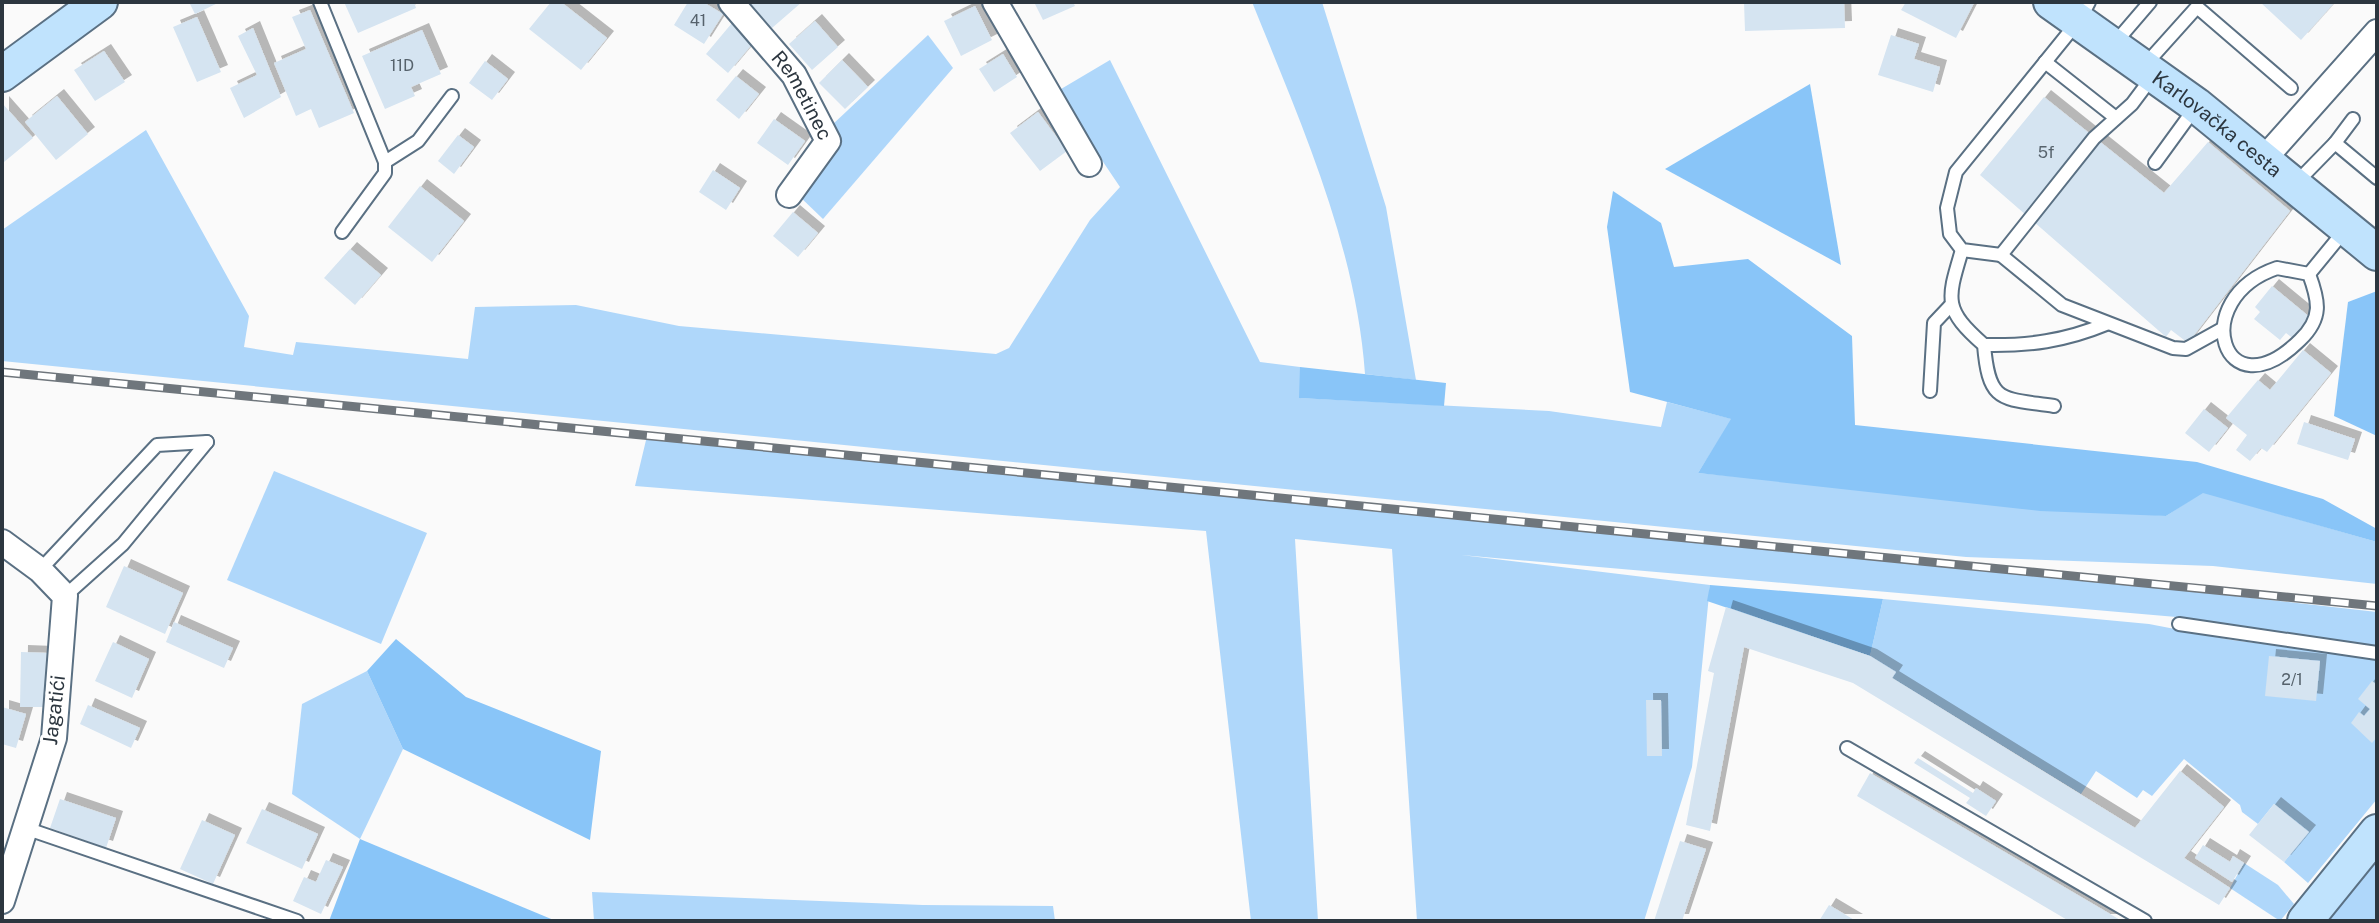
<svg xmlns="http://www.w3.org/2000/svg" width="2379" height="923" viewBox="0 0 2379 923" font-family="'Public Sans',sans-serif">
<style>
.green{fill:#afd7fa}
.forest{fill:#89c5f8}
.building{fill:#d5e4f1;filter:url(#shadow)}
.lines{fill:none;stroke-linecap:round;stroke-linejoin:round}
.service-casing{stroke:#5a7083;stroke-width:16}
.minor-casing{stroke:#5a7083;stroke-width:28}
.secondary-casing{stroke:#5a7083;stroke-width:38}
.service{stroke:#fff;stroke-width:12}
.minor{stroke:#fff;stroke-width:24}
.secondary{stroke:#c0e3fd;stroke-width:34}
.rail-casing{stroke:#6f767c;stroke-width:9}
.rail{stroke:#fff;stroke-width:6;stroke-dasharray:18;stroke-linecap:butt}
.labels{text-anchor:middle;stroke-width:6;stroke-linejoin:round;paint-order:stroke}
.number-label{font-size:16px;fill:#56626c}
.street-label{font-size:20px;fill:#2c363f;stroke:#fff}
</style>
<defs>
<filter id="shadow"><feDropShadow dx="7" dy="-7" stdDeviation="0" flood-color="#0004"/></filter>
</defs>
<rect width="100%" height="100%" fill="#fafafa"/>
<g class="green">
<path d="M1252,2H1322L1386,207L1416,380L1365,374C1356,245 1300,121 1252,2Z"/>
<path d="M928,35L953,68L823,219L797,194L832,125Z"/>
<path d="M1110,60L1260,362L1300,367V398L1549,411L1661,427L1667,402L1732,419L1698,473L2166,516L2203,492L2377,542V584L2213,566L1966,557L2,361V230L146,130L249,316L244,347L293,355L296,342L468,359L475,307L576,305L679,326L996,354L1009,348L1090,220L1120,187L1056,92Z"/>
<path d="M647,436L2041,574L2377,612V646L2324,642L2188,618L1461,555L1710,585L1692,767L1644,921H1417L1392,549L1295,539L1318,921H1251L1206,531L635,486Z"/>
<path d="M274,471L427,533L381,644L227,580Z"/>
<path d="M1883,599L2149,624L2232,640L2377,658V799L2308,883L2284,862L2308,832L2274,804L2258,824L2242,812L2240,805L2184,759L2152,796L2143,790L2137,798L2096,771L2081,794L1892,678L1895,672L1870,656Z"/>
<path d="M367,671L403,749L360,839L292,794L302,704Z"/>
<path d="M2377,858V921H2326Z"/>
<path d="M2244,863L2278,885L2294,904L2280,921L2230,888Z"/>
<path d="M592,892L923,905L1053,906L1055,921H594Z"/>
</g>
<g class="forest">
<path d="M1810,84L1841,265L1665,169Z"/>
<path d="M1613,191L1661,223L1674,267L1748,259L1852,336L1855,425L2197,462L2323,499L2377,529V542L2203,493L2166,516L2040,511L1698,473L1731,419L1630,392L1607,227Z"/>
<path d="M2377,291V436L2334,416L2348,302Z"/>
<path d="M1300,367L1446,383L1444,406L1299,398Z"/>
<path d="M1710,585L1883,599L1870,656L1707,601Z"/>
<path d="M396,639L466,697L601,751L590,840L403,749L367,671Z"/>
<path d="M360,839L556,921H329Z"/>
</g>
<g class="building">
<path d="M189,2H220L195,14Z"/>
<path d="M344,2H414L416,8L358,33Z"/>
<path d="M551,2H561L607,38L581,70L529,29Z"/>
<path d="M688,2H703L723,14L704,44L674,25Z"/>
<path d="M749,2H802L772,28Z"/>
<path d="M1034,2H1073L1075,6L1043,20Z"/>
<path d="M1744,2H1844L1845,28L1745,31Z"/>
<path d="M1906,2H1972L1974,3L1956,38L1901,10Z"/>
<path d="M2260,2H2335L2301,40Z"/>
<path d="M975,6L992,40L961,56L944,21Z"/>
<path d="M310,10L354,113L319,128L311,109L296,116L274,63L306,49L292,17Z"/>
<path d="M197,17L221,72L197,82L173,27Z"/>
<path d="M815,21L838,47L812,70L789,44Z"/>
<path d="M732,23L754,42L728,73L706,54Z"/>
<path d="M253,28L281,97L244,118L230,88L257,75L238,36Z"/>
<path d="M422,30L441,74L411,87L415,96L385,109L362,56Z"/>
<path d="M1891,35L1919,44L1914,59L1940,67L1933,92L1878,75Z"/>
<path d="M104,51L125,82L95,101L74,70Z"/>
<path d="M1003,54L1017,77L994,92L979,69Z"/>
<path d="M842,60L868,87L845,109L819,83Z"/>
<path d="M485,61L508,79L492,100L469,83Z"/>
<path d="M736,76L759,94L739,119L716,100Z"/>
<path d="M57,96L88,134L56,160L25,122Z"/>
<path d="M2044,97L2164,193L2208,142L2290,211L2188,343L2171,330L2166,337L1980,175Z"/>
<path d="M2,103L33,138L4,162L2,160Z"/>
<path d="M1038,112L1067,151L1040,171L1010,133Z"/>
<path d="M774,119L805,141L788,165L757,143Z"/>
<path d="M458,135L474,147L454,174L438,161Z"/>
<path d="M713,170L740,188L726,210L699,192Z"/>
<path d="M420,186L464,221L432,262L388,227Z"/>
<path d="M793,212L818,233L798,257L773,236Z"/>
<path d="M350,249L381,275L355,305L324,278Z"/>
<path d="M2272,286L2312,319L2295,340L2286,333L2280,340L2254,319L2260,312L2255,307Z"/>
<path d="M2303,350L2331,373L2267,452L2261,448L2250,461L2236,450L2247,435L2226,418L2258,380L2270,390Z"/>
<path d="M2204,409L2228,428L2209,452L2185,433Z"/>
<path d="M2304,422L2355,439L2348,460L2297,444Z"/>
<path d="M124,566L183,593L165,634L106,607Z"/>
<path d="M1726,607L1870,656L1896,672L1892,678L2135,828L2180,771L2224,807L2184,858L2230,888L2219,905L1853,683L1744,647L1710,831L1686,825L1714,673L1708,671Z"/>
<path d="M174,622L233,648L224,668L166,642Z"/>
<path d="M113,642L149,659L132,698L95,681Z"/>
<path d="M21,652L47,653L45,707H20Z"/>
<path d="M2269,656L2320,661L2316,701L2265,696Z"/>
<path d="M2372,681L2377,685V737L2372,743L2351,723L2359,712L2364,716L2370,709L2358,699Z"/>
<path d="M1646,700H1661L1662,756H1647Z"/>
<path d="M88,705L140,728L131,748L80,724Z"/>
<path d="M2,707L26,714L16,748L2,744Z"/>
<path d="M1918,758L1973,793L1976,788L1996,801L1986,816L1966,803L1970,798L1914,763Z"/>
<path d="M1870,773L2122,921H2069L1857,796Z"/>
<path d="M60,799L116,818L106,848L50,828Z"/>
<path d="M2274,804L2309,832L2284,862L2249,835Z"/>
<path d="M262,809L318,834L302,869L246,843Z"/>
<path d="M202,820L235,835L213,884L180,869Z"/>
<path d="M1680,841L1706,849L1682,921H1654Z"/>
<path d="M2203,845L2230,862L2233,856L2244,863L2232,882L2195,858Z"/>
<path d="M326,860L343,867L321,914L293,901L304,877L316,882Z"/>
<path d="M1829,905L1856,921H1819Z"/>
</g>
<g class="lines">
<defs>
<g id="service">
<path d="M320,2L385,162V173L342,232"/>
<path d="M2089,2L2080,19L1956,172L1947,208L1950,234L1962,250L2001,255L2094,138L2132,104L2153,76"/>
<path d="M2114,44L2150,2"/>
<path d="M2045,62L2116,118"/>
<path d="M2144,66L2197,7L2291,88"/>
<path d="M2335,143L2353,119"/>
<path d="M385,162L418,141L452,96"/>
<path d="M2155,163L2195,108"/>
<path d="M2295,184L2335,143L2377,178"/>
<path d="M1962,250C1947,300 1943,309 1984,345C1989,404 2001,398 2054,406"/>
<path d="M2001,255L2062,305L2173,348L2186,349L2222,329"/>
<path d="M2277,268L2309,274C2319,301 2323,318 2300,340C2223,416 2186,299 2277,268Z"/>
<path d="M2309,274L2345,230"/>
<path d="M1984,345C2028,346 2065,341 2106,324"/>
<path d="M1930,391L1934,323L1951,305"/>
<path d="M40,570L157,445L207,442"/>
<path d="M65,596L123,544L207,442"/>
<path d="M2179,624L2377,653"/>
<path d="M1847,748L2145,921"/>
<path d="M25,828L297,921"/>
</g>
<g id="minor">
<path id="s1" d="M731,2L794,75L828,141L789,195"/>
<path d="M995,2L1089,164"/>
<path d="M2264,159L2377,32"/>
<path d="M2,542L40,570L65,596L54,738L2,901"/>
</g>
<g id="secondary">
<path id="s2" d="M2051,2L2196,105L2377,253"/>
<path d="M2,74L100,2"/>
<path d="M2305,921L2377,832"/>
</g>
</defs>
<use href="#service" class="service-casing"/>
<use href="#minor" class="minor-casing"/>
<use href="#secondary" class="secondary-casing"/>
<use href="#service" class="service"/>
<use href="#minor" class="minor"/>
<use href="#secondary" class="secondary"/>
<defs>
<path id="rail" d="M2,372L2377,606"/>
</defs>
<use href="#rail" class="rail-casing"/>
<use href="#rail" class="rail"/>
</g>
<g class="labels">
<g class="number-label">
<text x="698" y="26">41</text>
<text x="402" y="71">11D</text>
<text x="2046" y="158">5f</text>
<text x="2292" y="685">2/1</text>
</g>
<g class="street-label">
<text dy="7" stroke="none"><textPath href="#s1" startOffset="118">Remetinec</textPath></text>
<text dy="7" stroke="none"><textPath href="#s2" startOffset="206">Karlovačka cesta</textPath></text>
<text transform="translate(54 710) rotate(-83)" y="7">Jagatići</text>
</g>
</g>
<rect width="2379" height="923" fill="none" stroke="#2c363f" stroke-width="8"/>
</svg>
